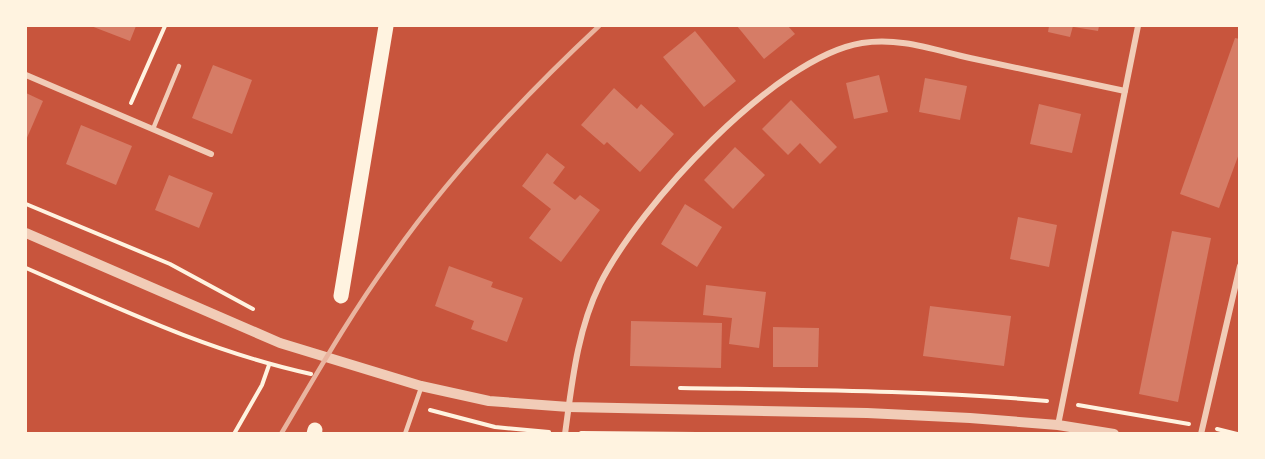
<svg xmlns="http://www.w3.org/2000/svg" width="1265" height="459" viewBox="0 0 1265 459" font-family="'PT Sans Narrow',sans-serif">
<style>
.building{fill:#d67c66}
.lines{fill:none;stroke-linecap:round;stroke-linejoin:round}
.path{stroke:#fff3e0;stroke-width:4}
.service{stroke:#f1ccb7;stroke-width:4.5}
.minor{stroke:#f1ccb7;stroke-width:6}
.tertiary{stroke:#f1ccb7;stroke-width:10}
.primary{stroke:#fff3e0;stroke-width:15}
.rail{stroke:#e9b49f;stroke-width:4.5}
</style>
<rect width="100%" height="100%" fill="#c8553d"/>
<g class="building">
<path d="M91,26H136L130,41Z"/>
<path d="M737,26H788L795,34L764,59Z"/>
<path d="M1049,26H1073L1070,37L1048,32Z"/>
<path d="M1074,27V26H1099L1098,31Z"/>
<path d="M695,31L736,81L704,107L663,57Z"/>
<path d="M1235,38L1240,39V151L1219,208L1180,194Z"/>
<path d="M213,65L252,80L232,134L192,118Z"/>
<path d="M879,75L888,112L854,119L846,83Z"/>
<path d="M925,78L967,86L960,120L919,112Z"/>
<path d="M614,88L637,109L641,104L674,134L640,172L607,142L604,145L581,125Z"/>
<path d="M26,93L43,101L26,140Z"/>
<path d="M791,100L837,147L820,164L800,143L788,155L762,129Z"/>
<path d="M1039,104L1081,114L1072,153L1030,144Z"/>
<path d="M81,125L132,146L116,185L66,164Z"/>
<path d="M735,147L765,175L733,209L704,180Z"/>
<path d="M547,153L565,167L553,183L575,200L580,195L600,210L561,262L529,238L551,209L522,186Z"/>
<path d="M169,175L213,193L199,228L155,210Z"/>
<path d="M685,204L722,227L697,267L661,244Z"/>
<path d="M1018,217L1057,225L1049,267L1010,259Z"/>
<path d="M1172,231L1211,238L1178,402L1139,394Z"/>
<path d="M449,266L493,282L491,287L523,298L507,342L471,329L474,321L435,306Z"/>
<path d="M706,285L766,292L759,348L729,344L732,318L703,315Z"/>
<path d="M930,306L1011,316L1004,366L923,356Z"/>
<path d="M631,321L722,323L721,368L630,366Z"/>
<path d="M773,327L819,328L818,367H773Z"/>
</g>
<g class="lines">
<g class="path">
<path d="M131,103L165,26"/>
<path d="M26,204L170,264L253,309"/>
<path d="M26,268C120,309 210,352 311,374"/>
<path d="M680,388C803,390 925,390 1047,401"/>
<path d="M1078,405L1189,424"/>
<path d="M430,410L495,427L549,432"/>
<path d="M1217,429L1237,434"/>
<path d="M581,433L697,434"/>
<path d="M234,434L262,385L269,365"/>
</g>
<g class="service">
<path d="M153,129L179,66"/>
<path d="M405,434L421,388"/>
</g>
<g class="minor">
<path d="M26,75L211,154"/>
<path d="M1058,425L1138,26"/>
<path d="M565,434C572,383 577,331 600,284C639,206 775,57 862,43C900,37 934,50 970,58C1022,69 1074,80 1125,91"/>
<path d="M1201,434L1240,266"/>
</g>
<path class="tertiary" d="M26,233L280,343L421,386L489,401L569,407L867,413L970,418L1058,425L1114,434"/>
<g class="primary">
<path d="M341,296L386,26"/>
<path d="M314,434L315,430"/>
</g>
<path class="rail" d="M281,434C316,375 350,315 390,260C450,174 523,97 599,26"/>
</g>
<rect width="1265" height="459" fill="none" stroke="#fff3e0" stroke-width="54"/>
</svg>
